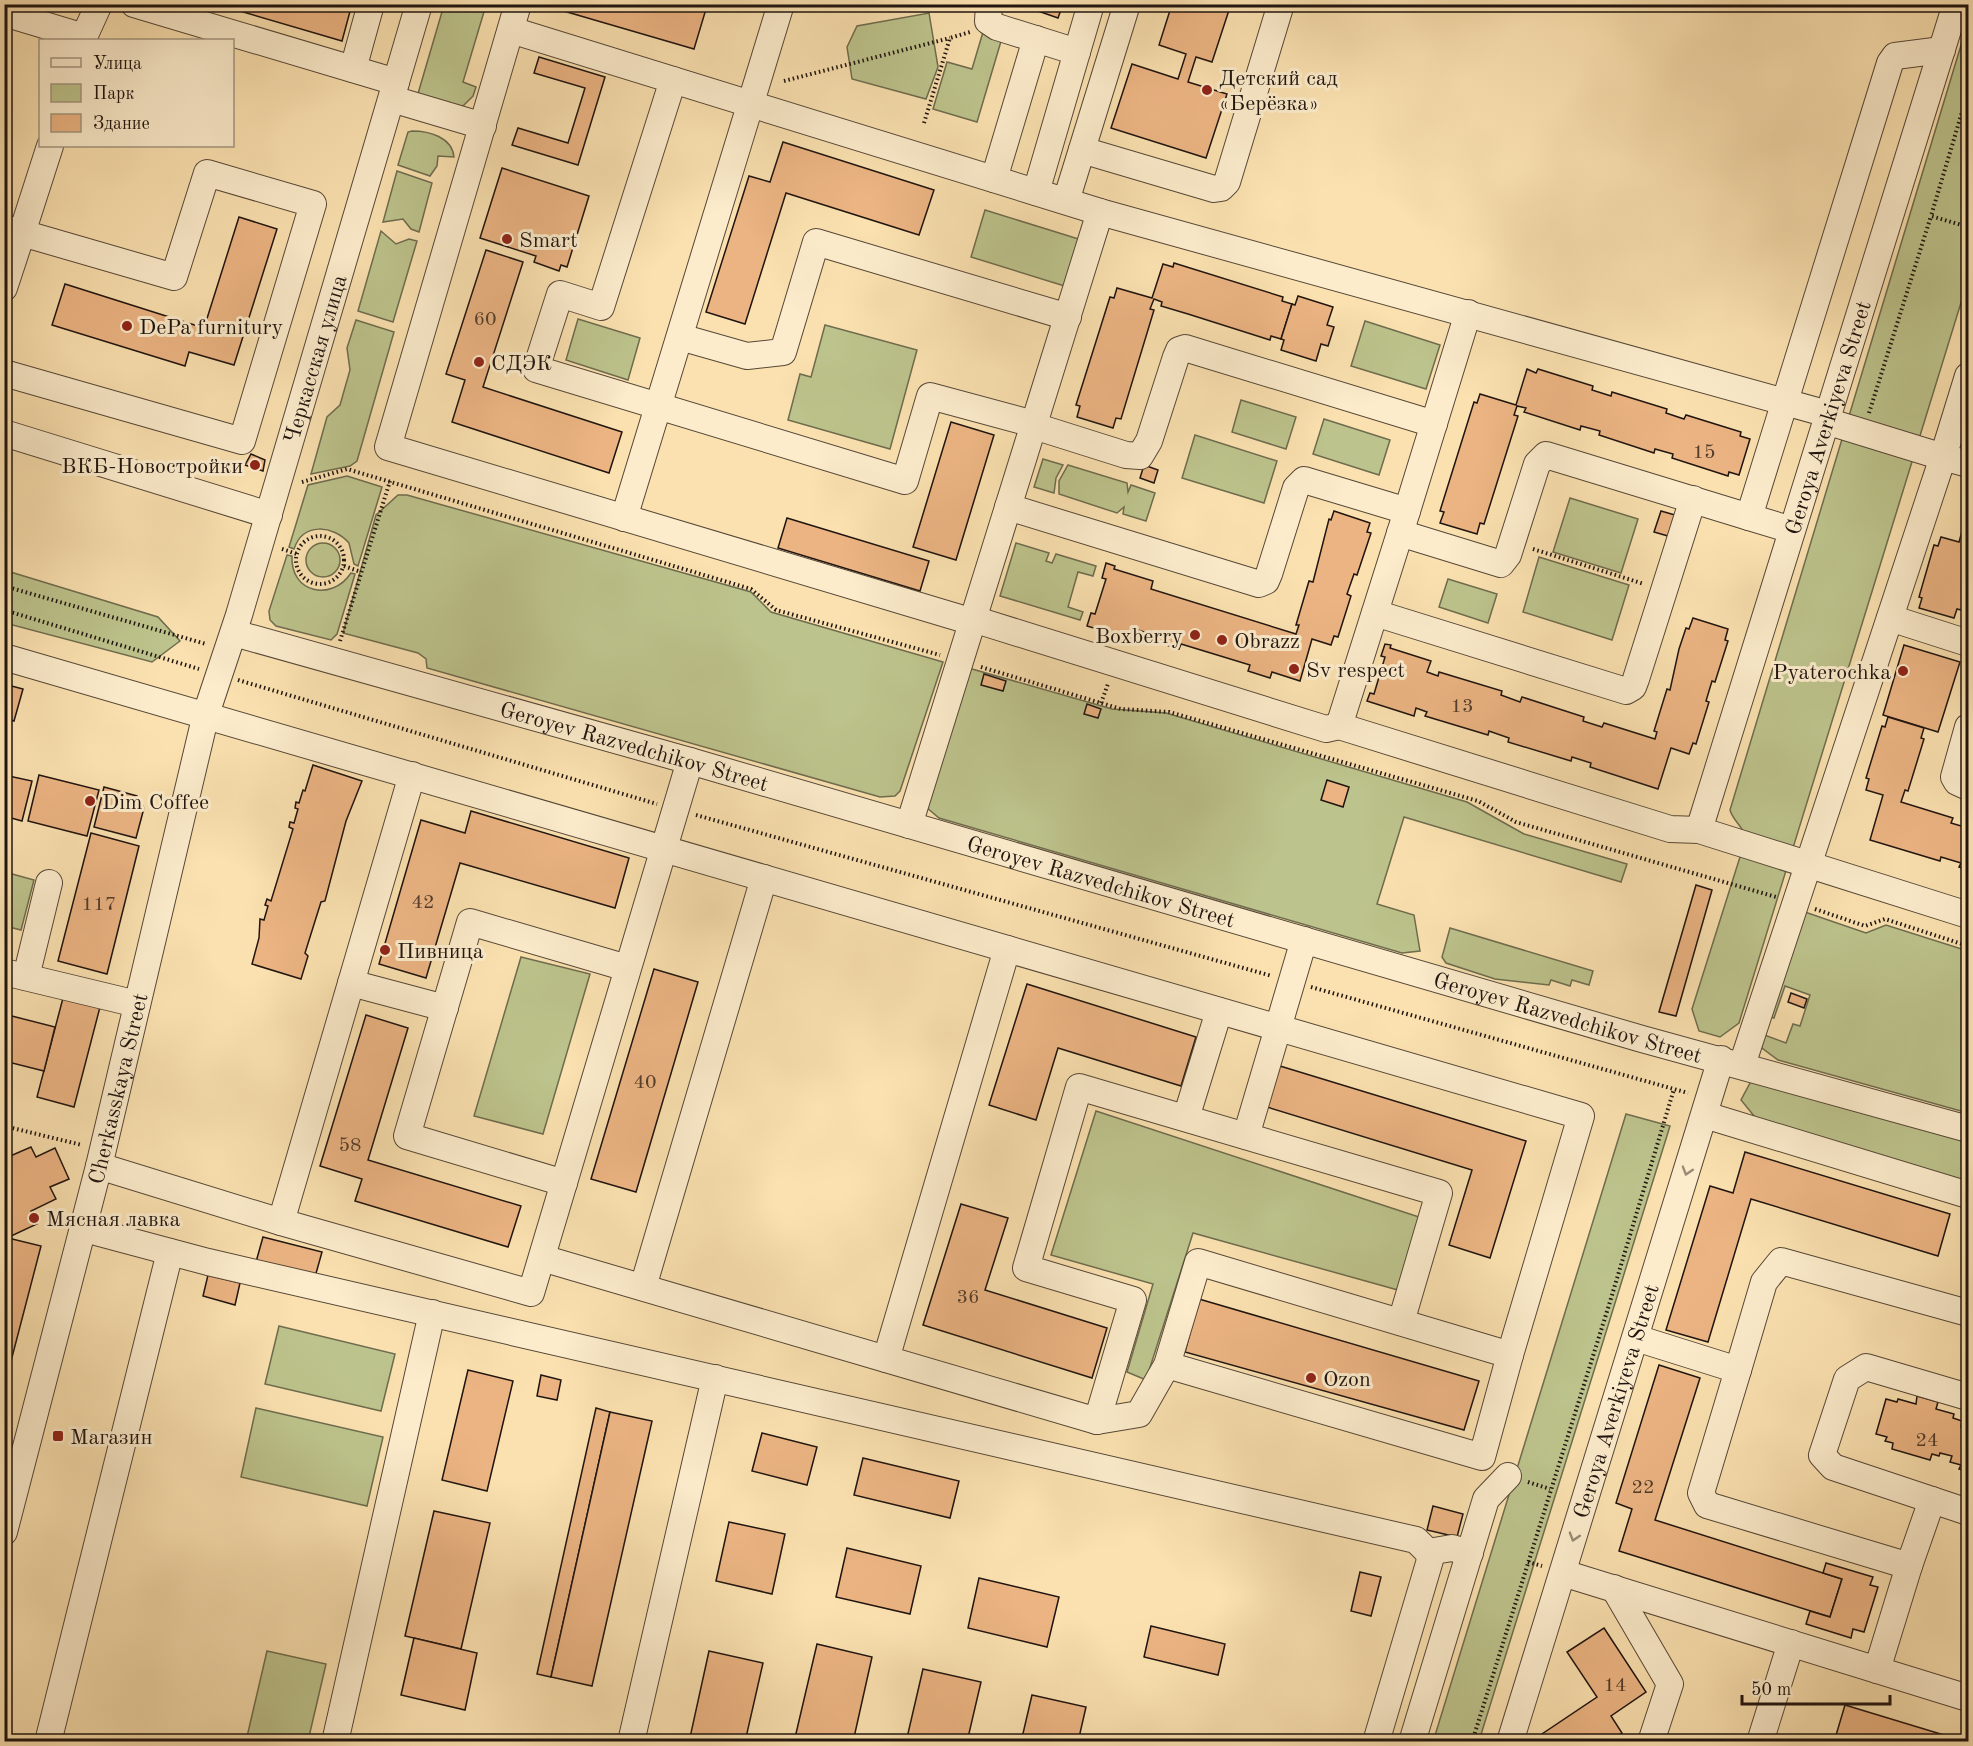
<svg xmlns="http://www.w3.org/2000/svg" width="1973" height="1746" viewBox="0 0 1973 1746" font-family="'Old Standard TT',serif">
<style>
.green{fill:#bdc38c;stroke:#6e6c4e;stroke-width:1.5}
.building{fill:#ecb483;stroke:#1f140f;stroke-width:1.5}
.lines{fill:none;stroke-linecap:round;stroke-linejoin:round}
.minor-casing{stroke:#564737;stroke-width:28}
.path{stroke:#1f140f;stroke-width:4;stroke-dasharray:1.5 3;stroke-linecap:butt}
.minor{stroke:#fceccc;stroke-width:26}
.oneway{stroke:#998b77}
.poi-dot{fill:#8f2418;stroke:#fceccc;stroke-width:2}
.labels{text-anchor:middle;stroke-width:6;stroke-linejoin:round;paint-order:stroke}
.number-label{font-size:20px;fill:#523c2c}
.poi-label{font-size:22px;fill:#1f140f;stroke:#fceccc;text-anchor:start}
.street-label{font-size:22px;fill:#1f140f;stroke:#fceccc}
</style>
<rect width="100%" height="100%" fill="#fbe1b0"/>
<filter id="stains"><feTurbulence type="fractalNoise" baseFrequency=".00333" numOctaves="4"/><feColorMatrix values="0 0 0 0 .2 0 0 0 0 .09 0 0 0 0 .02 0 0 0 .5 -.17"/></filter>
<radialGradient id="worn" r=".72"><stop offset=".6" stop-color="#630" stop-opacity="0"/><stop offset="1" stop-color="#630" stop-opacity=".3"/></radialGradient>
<g class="green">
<path d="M444,5H486L463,82L476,87L473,96L462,107L417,97Z"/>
<path d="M929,13L938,67L926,99L852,79L847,47L857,26Z"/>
<path d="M1968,22V280L1739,1023L1720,1037L1699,1031L1692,1009L1746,838C1743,826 1733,821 1730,810Z"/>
<path d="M983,32L1002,38L977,122L933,109L947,62L972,69Z"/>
<path d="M412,131C429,131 452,137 454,157L438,156L437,166L430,176L398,165L408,132Z"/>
<path d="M397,171L432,183L419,232L411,229L403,219L383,222Z"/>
<path d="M985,210L1085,241L1071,288L971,257Z"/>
<path d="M381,231L396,244L409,239L417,241L393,322L358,311Z"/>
<path d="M578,319L640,338L628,380L566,360Z"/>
<path d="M356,320L394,332L357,461L350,466L311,474L327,417L340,405L350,370L347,348Z"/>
<path d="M1365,321L1440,345L1426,389L1351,366Z"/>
<path d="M825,325L917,350L890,449L788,420L800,374L811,377Z"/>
<path d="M1241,400L1296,417L1286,449L1232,432Z"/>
<path d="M1324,419L1390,440L1379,475L1313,454Z"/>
<path d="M1195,435L1277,461L1264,503L1182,478Z"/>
<path d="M1043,459L1063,465L1056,478L1054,493L1034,487Z"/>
<path d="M1068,465L1127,483L1128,492L1131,485L1155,493L1146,521L1123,514L1124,507L1117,513L1059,494V481Z"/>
<path d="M347,476L382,487L358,566L354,564L349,543C333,525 303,522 294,549L289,547L308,485Z"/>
<path d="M398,495H407L751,592L771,612L943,662L900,791L895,796L880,797L427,668L426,659L418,653L343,633L376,515Z"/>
<path d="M1570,498L1638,519L1621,573L1553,552Z"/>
<circle cx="323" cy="560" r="17"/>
<path d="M1016,543L1049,553L1046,561L1052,563L1056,554L1096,566L1093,576L1078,572L1068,607L1083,612L1080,620L1000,596Z"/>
<path d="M287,555L292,556C290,593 332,602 351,573L355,574L337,634L331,640L276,626L270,620L269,611Z"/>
<path d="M1539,557L1629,585L1612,640L1523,612Z"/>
<path d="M4,570L158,617L180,641L152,662L5,623Z"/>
<path d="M1448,579L1497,594L1488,623L1439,607Z"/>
<path d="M965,667L1112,709L1166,713L1467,802L1524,834L1627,864L1621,882L1404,817L1377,904L1414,915L1420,951L1402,953L939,818L926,807Z"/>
<path d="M5,872L34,880L21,930L5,926Z"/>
<path d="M1799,910L1866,933L1886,925L1968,951V1113L1778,1060L1762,1048L1759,1033L1786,1043L1793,1024L1800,1026L1810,995L1785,986L1774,1018L1764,1015Z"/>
<path d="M1450,928L1593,971L1589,985L1572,980L1570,986L1551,980L1549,985L1495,979L1446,963L1442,957Z"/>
<path d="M521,957L590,974L543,1134L474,1116Z"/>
<path d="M1756,1072L1968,1128V1185L1759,1122L1741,1100Z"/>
<path d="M1096,1111L1422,1218L1398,1290L1193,1233L1146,1380L1127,1372L1153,1284L1051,1255Z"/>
<path d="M1626,1114L1670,1126L1479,1741L1433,1742Z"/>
<path d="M279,1326L395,1354L381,1411L265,1384Z"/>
<path d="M256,1408L383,1437L367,1506L241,1477Z"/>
<path d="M267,1651L326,1664L308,1741H246Z"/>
</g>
<g class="building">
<path d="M216,4H352L342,41Z"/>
<path d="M690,4L706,9L694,49L543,5Z"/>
<path d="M1018,4H1063L1058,18Z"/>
<path d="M1172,4H1231L1212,62L1196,57L1188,82L1227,94L1206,158L1111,128L1132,64L1178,79L1186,54L1159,45Z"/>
<path d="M539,57L605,77L578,165L512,145L518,128L568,143L585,88L534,73Z"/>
<path d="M783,142L934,190L919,235L786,193L745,324L706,312L749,176L770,182Z"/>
<path d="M502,168L589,196L567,267L561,265L559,271L534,262L536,256L480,238Z"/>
<path d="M239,217L277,229L234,365L189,352L185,366L52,325L65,284L204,328Z"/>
<path d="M486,250L523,262L483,387L622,432L609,473L452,422L465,380L446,374Z"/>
<path d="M1174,263L1283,297L1282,301L1292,304L1281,339L1271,336L1270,340L1188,314L1161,306L1162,302L1154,299L1150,309L1154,310L1121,419L1116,418L1113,428L1077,417L1080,406L1076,405L1110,297L1114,298L1117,288L1152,298L1163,264L1173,267Z"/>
<path d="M1298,296L1333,307L1327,325L1334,327L1328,346L1321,344L1316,361L1281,350L1284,340L1281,339L1292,304L1295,305Z"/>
<path d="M1527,369L1536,373L1538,369L1593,386L1592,390L1611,396L1612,392L1667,409L1666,413L1684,419L1686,415L1741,432L1740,436L1750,439L1739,475L1729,472L1728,476L1672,458L1673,454L1655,449L1654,453L1599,435L1600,431L1581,426L1580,430L1524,412L1526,408L1517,406L1514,415L1518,416L1484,524L1480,523L1477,534L1440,523L1444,512L1440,511L1474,402L1477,403L1480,394L1516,405Z"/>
<path d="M951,422L994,435L956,560L913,547Z"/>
<path d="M251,454L265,460L263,471L245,465Z"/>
<path d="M1144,465L1158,470L1154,483L1140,478Z"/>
<path d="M1968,510V585L1961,610L1957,609L1954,618L1919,608L1922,598L1919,597L1934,545L1938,546L1941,537L1959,542Z"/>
<path d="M1334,511L1370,523L1367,532L1371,533L1357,575L1354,574L1347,594L1351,596L1338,637L1334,636L1331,645L1312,639L1300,681L1272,672L1270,678L1248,671L1250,665L1181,644L1179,649L1157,642L1159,637L1138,630L1135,640L1087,626L1091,613L1095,614L1106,579L1102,578L1106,563L1115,566L1114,569L1153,581L1151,589L1296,634L1299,625H1296L1309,581L1313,582L1329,519L1331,520Z"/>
<path d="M1661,511L1675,515L1668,536L1654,532Z"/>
<path d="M787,518L929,561L920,591L778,548Z"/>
<path d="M1693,618L1728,629L1725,640L1728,641L1715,682L1712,681L1706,701L1709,702L1696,744L1693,743L1689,754L1671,748L1658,789L1590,767L1591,763L1572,757L1571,761L1508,742L1509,738L1489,731L1488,735L1425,716L1427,712L1416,708L1414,716L1367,701L1370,693L1374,694L1385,657L1381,656L1385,644L1391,645L1390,648L1431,661L1427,672L1438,676L1439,672L1502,691L1501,695L1520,702L1522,697L1584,717L1583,721L1602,727L1604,723L1655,739L1657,732L1654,731L1667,689L1670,690L1679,649L1686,628L1689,629Z"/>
<path d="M1904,645L1960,662L1938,732L1883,715Z"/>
<path d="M984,674L1006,681L1003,691L981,685Z"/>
<path d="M4,684L23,689L14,721L4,718Z"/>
<path d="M1087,704L1101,709L1098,718L1084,714Z"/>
<path d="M1888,717L1924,728L1921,738L1924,739L1908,791L1905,790L1901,802L1953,818L1951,823L1968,828V870L1959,867L1961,863L1941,857L1940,861L1870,840L1883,795L1866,790L1869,779L1866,778L1882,726L1885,727Z"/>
<path d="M313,765L362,781L346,821L325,901L321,902L305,953L308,956L301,979L252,964L259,938L260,919L264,920L268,906L265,905L267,899L271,901L293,829L289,827L290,822L294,823L298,809L295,808L296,802L299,803L303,790L305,791Z"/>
<path d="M4,775L32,781L22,821L4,816Z"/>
<path d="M39,775L99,790L87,836L28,821Z"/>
<path d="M1327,780L1349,787L1343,807L1321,800Z"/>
<path d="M104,787L137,796L144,808L136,838L94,827Z"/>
<path d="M471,811L629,858L615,908L460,863L426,978L379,964L421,820L465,833Z"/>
<path d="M91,833L139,846L107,974L58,961Z"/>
<path d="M1696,885L1712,890L1676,1016L1659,1012Z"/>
<path d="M654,969L698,982L636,1192L591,1179Z"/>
<path d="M1027,984L1196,1037L1181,1086L1058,1048L1036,1120L989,1105Z"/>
<path d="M1791,993L1807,999L1804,1008L1788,1002Z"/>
<path d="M63,998L100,1007L74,1107L37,1097Z"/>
<path d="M4,1014L55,1027L44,1071L4,1061Z"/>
<path d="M366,1015L408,1028L368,1160L521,1206L508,1247L355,1201L362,1179L320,1166Z"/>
<path d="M1280,1066L1526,1141L1490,1258L1449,1245L1472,1170L1267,1107Z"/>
<path d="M31,1147L36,1157L55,1148L69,1179L50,1187L56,1199L31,1211L37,1224L9,1237L4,1227V1150L8,1157Z"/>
<path d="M1745,1152L1950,1214L1938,1256L1751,1199L1708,1342L1666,1330L1710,1186L1733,1193Z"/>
<path d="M961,1204L1008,1218L985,1290L1107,1328L1092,1378L923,1325Z"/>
<path d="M4,1237L41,1246L4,1388Z"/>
<path d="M263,1237L322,1252L315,1277L256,1262Z"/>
<path d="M208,1275L240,1283L235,1305L203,1296Z"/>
<path d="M1199,1299L1479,1381L1464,1430L1185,1352Z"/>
<path d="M1659,1365L1700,1378L1655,1520L1842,1579L1830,1617L1619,1551L1632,1509L1616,1503Z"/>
<path d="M468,1370L513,1381L487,1491L442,1480Z"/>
<path d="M541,1375L561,1380L557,1400L537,1396Z"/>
<path d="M1917,1396L1938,1402L1936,1409L1954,1414L1953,1418L1962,1421L1961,1427L1968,1430V1478L1966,1477L1967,1471L1959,1469L1961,1465L1950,1462L1952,1456L1940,1453L1939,1456L1932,1454L1930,1460L1892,1449L1893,1443L1885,1441L1887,1437L1876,1434L1886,1399L1897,1402L1898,1399L1916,1404Z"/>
<path d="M596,1408L610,1412L551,1677L537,1674Z"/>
<path d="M610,1412L652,1421L592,1686L551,1677Z"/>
<path d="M762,1433L817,1447L807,1485L752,1471Z"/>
<path d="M863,1458L959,1481L950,1518L854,1495Z"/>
<path d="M1433,1506L1463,1514L1457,1537L1427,1530Z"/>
<path d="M434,1511L490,1523L461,1649L405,1636Z"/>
<path d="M729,1522L785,1534L772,1594L716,1581Z"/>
<path d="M847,1548L921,1566L910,1614L836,1597Z"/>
<path d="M1826,1563L1873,1577L1870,1585L1878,1587L1864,1632L1853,1629L1851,1638L1806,1624L1810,1611L1830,1617L1842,1579L1823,1573Z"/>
<path d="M1360,1572L1381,1577L1371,1616L1351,1611Z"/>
<path d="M979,1578L1059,1597L1047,1647L968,1628Z"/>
<path d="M1151,1626L1225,1644L1218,1675L1144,1657Z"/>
<path d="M1604,1628L1646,1692L1611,1716L1622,1733L1609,1742H1542L1539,1736L1597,1697L1567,1652Z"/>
<path d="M414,1638L477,1653L465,1710L401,1695Z"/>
<path d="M817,1644L872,1657L853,1742H794Z"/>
<path d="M709,1651L763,1663L745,1742H689Z"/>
<path d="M923,1669L981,1682L967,1742H906Z"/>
<path d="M1032,1695L1086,1707L1078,1742H1021Z"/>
<path d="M1845,1705L1967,1742H1834Z"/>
</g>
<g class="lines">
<defs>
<g id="minor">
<path d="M134,4L396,82"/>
<path d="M518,4L388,447L973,622"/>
<path d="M989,4L988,21L997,27L1077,52"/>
<path d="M4,13L84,37L99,4"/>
<path d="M511,30L1100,212L1828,414"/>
<path d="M353,69L371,4"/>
<path d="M673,80L601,307L560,294L536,369L905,481L930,396L1034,424"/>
<path d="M392,99L483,126"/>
<path d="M1082,150L1214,189L1221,188L1227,182L1281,4"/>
<path d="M994,179L1036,39"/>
<path d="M1036,192L1091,4"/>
<path d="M1066,201L1127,4"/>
<path d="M4,228L22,233L4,288"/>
<path d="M680,337L747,356L783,352L816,242L1068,317"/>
<path d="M4,373L242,441L313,204L207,173L174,277L22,233L50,146"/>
<path d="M1826,421L1943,457L1968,376"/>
<path d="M1034,426L1126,455L1140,456L1149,441L1176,357L1179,350L1185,348L1434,424"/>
<path d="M4,433L269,515"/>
<path d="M1407,511L1468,313"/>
<path d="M1749,517L1792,530"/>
<path d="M624,518L781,4"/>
<path d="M1400,533L1501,564L1508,555L1537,464L1546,455L1749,517L1890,63L1895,56L1942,50"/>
<path d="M1375,613L1626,691L1633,687L1636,679L1693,499"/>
<path d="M1890,618L1968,643"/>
<path d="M973,619L1326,729L1339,726L1407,511L1304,480L1296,488L1269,574L1266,581L1259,584L1008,507"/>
<path id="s1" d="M234,633L690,761L1642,1039L1968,1129"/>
<path d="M4,657L1581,1116L1510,1355"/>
<path d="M1339,726L1670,829L1699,830L1968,915"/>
<path d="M1968,727L1954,777L1957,782L1968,787"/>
<path d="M909,825L1100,212"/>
<path id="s2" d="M1699,830L1956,4"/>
<path d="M4,972L137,1004"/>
<path d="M26,977L49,883"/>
<path d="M351,983L445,1008"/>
<path d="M1742,1065L1943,457L1968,464"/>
<path d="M1705,1115L1968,1195"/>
<path d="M1186,1118L1219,1011"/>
<path d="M1246,1136L1304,940"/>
<path d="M99,1166L281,1222L531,1293L690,761"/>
<path d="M564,1183L407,1136L470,922L627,968"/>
<path d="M281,1222L412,775"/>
<path d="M92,1231L208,1262L1416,1540L1428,1552L1430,1560L1376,1742"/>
<path d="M542,1258L1097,1421L1139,1414L1167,1365L1198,1262L1510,1355L1482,1457L1167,1365"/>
<path d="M643,1287L764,878"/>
<path d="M1636,1338L1738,1370L1701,1493L1707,1505L1909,1566L1877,1670"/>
<path d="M886,1359L1007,949"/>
<path d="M1738,1370L1764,1282L1781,1261L1968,1313"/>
<path d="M1968,1397L1866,1367L1847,1379L1822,1455L1833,1467L1968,1512"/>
<path d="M1097,1421L1133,1300L1026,1268L1079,1087L1439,1193L1401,1322"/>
<path id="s3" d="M4,1532L99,1166L206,714L239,615L419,4"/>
<path d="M1428,1552L1452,1548L1470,1553"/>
<path d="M1909,1566L1932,1500"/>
<path d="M1563,1573L1968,1698"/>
<path d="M1614,1588L1670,1684L1651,1742"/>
<path d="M48,1742L170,1252"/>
<path d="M335,1742L432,1313"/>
<path d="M631,1742L715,1378"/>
<path d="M1412,1742L1486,1499L1508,1476"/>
<path id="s4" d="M1510,1742L1721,1059"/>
<path d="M1760,1742L1791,1643"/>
</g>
</defs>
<use href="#minor" class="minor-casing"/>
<g class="path">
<path d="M784,81L950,38"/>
<path d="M1968,92L1931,216L1968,227"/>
<path d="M924,123L950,38L970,32"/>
<path d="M1869,413L1931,216"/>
<path d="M302,482L347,469L751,589L776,610L940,655"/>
<circle cx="320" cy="560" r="24"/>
<path d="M282,549L297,554"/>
<path d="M1533,549L1644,584"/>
<path d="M344,566L361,572"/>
<path d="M4,586L206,644"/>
<path d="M4,610L199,669"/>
<path d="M340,641L390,481"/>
<path d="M981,667L1121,709L1169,712L1478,801L1516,822L1776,897"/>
<path d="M238,680L657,804"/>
<path d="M1101,703L1108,684"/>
<path d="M696,815L1272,976"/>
<path d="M1815,909L1865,926L1885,919L1968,946"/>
<path d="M1311,987L1688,1093"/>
<path d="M4,1126L82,1145"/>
<path d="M1528,1482L1550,1489"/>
<path d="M1528,1562L1542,1566"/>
<path d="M1472,1742L1609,1305L1674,1089"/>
</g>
<use href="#minor" class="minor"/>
</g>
<defs><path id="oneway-chevron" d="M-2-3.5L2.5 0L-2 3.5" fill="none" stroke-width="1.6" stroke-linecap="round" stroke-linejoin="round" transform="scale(1.5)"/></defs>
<g class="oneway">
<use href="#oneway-chevron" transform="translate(1687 1171) rotate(107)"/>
<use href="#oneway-chevron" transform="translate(1574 1537) rotate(107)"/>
</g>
<g class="poi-dot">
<circle cx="1207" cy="90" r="6"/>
<circle cx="507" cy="239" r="6"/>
<circle cx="127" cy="326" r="6"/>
<circle cx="479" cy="362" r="6"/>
<circle cx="255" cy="465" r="6"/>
<circle cx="1195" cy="635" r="6"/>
<circle cx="1222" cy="640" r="6"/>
<circle cx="1294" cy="669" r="6"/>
<circle cx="1903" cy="671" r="6"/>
<circle cx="90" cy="801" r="6"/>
<circle cx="385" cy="950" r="6"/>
<circle cx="34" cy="1218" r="6"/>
<circle cx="1311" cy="1378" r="6"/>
<rect x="52" y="1430" width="12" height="12" rx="3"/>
</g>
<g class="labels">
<g class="number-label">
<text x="485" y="325">60</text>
<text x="1704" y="458">15</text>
<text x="1462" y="712">13</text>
<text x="423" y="908">42</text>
<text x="99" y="910">117</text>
<text x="645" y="1088">40</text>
<text x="350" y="1151">58</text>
<text x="968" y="1303">36</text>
<text x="1927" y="1446">24</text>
<text x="1643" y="1493">22</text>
<text x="1615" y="1691">14</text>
</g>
<g class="poi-label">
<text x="1219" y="85">Детский сад<tspan x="1219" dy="25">«Берёзка»</tspan></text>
<text x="519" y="247">Smart</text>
<text x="139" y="334">DePa furnitury</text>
<text x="491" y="370">СДЭК</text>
<text x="243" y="473" text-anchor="end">ВКБ-Новостройки</text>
<text x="1183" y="643" text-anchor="end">Boxberry</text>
<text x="1234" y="648">Obrazz</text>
<text x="1306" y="677">Sv respect</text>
<text x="1891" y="679" text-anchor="end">Pyaterochka</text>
<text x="102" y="809">Dim Coffee</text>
<text x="397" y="958">Пивница</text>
<text x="46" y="1226">Мясная лавка</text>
<text x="1323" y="1386">Ozon</text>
<text x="70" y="1444">Магазин</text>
</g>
<g class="street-label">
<text dy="8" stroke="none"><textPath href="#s3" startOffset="1214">Черкасская улица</textPath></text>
<text dy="8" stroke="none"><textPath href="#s2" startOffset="432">Geroya Averkiyeva Street</textPath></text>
<text dy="8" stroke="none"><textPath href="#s1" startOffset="416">Geroyev Razvedchikov Street</textPath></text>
<text dy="8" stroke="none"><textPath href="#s1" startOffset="902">Geroyev Razvedchikov Street</textPath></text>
<text dy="8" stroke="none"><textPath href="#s1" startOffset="1388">Geroyev Razvedchikov Street</textPath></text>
<text dy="8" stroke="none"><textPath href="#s3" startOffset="458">Cherkasskaya Street</textPath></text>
<text dy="8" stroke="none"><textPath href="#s4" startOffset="357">Geroya Averkiyeva Street</textPath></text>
</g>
</g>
<rect width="1973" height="1746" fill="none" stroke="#fbe1b0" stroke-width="24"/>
<rect x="6" y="6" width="1961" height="1734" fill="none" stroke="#1f140f" stroke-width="3"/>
<rect x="12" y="12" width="1949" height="1722" fill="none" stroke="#1f140f" stroke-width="1.5"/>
<rect x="39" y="39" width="195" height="108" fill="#fceccc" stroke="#a49680" stroke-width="1.5"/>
<rect x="51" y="58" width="30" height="9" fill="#fceccc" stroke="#a49680" stroke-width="1.5"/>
<text x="93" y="69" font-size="18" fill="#1f140f">Улица</text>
<rect x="51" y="84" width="30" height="18" fill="#bdc38c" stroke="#a49680" stroke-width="1.5"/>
<text x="93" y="99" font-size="18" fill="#1f140f">Парк</text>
<rect x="51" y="114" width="30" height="18" fill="#ecb483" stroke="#a49680" stroke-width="1.5"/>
<text x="93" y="129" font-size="18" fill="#1f140f">Здание</text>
<path d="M1742 1695v9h148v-9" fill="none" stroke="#1f140f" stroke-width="3"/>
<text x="1751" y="1695" font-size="18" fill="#1f140f" stroke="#fceccc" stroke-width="4.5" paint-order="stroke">50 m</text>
<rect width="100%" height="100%" filter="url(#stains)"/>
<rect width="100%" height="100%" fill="url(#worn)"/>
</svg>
